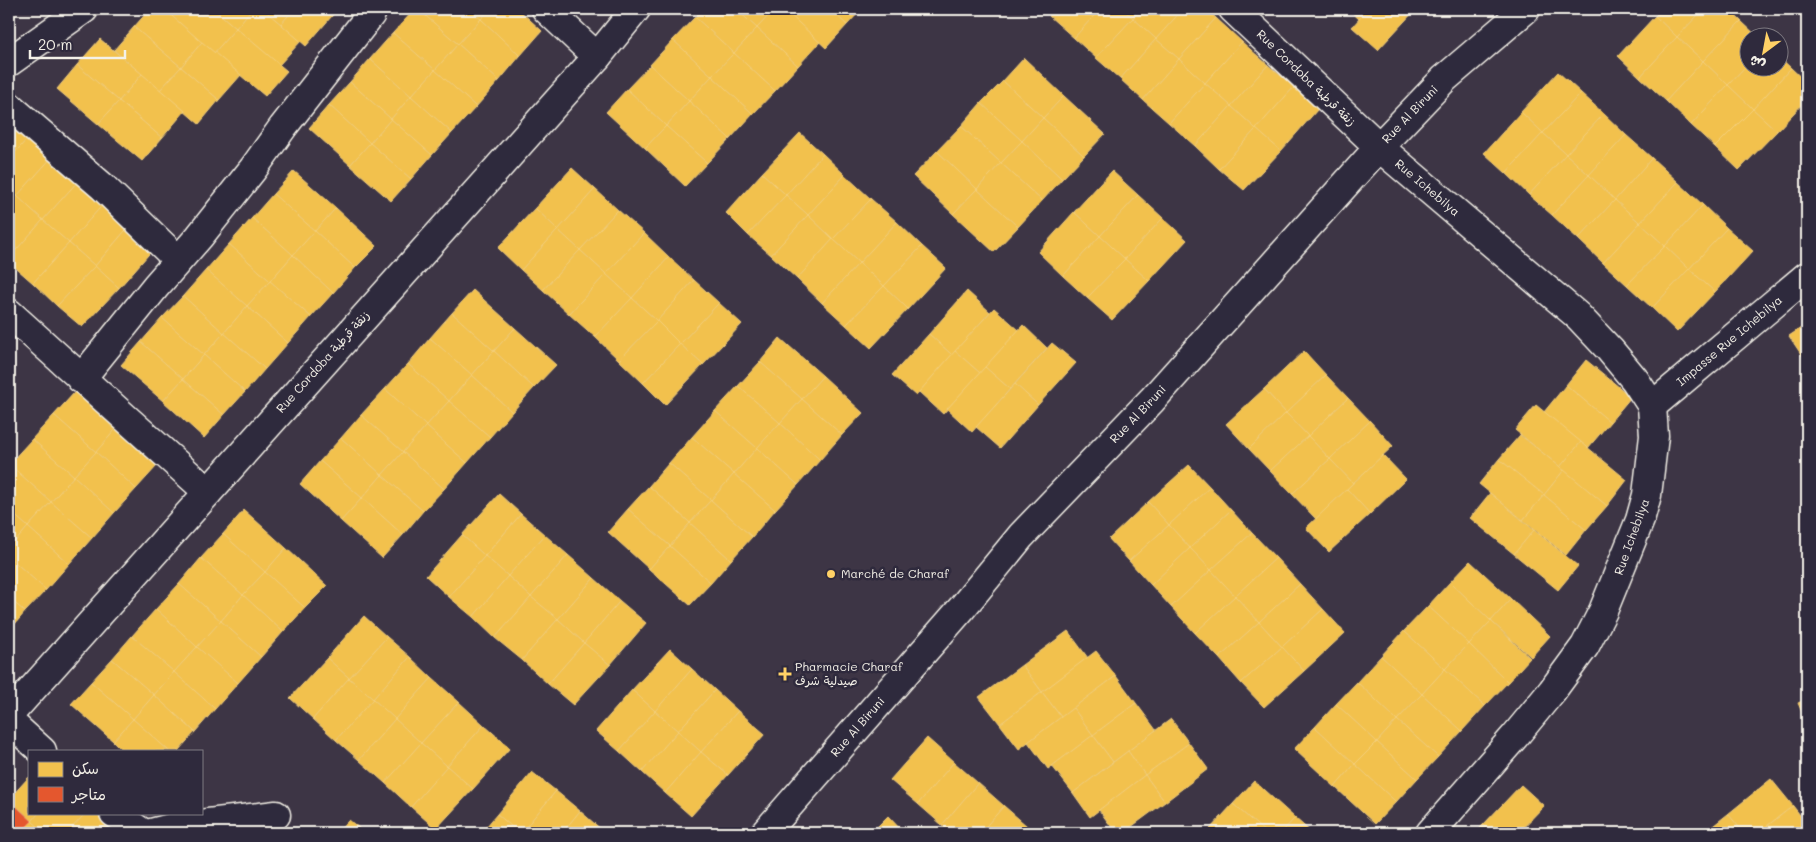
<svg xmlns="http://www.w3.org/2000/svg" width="1816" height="842" viewBox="0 0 1816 842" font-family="Mali,'Playpen Sans Arabic',sans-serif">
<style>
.homes{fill:#f2c14e;stroke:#f3cf7c}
.shops{fill:#e4572e;stroke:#e98566}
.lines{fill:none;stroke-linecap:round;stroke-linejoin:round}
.street-casing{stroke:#f4f1e8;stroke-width:31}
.street{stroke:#2f2a3d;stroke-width:28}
.poi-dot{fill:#ffd166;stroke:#2f2a3d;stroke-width:2}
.labels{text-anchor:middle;stroke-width:5;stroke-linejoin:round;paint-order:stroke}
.street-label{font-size:12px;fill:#f4f1e8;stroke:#2f2a3d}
.poi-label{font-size:12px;fill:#f4f1e8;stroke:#2f2a3d;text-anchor:start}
</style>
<rect width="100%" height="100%" fill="#3d3545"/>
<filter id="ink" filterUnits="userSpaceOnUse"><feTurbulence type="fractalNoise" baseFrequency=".02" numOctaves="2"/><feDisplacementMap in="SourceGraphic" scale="10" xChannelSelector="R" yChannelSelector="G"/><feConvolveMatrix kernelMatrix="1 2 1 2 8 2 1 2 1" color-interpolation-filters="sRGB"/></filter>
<g filter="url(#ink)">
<g class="homes">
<path d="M150,9H164L202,42L181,67L134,27Z"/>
<path d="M178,9H214L236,28L214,53L172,16Z"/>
<path d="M214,9H252L236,28Z"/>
<path d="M252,9H263L301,41L279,65L236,28Z"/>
<path d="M263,9H294L281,24Z"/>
<path d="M294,9H338L306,46L281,24Z"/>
<path d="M415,9H418L458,44L435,70L393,33Z"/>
<path d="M418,9H469L481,19L458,44Z"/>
<path d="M469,9H490L481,19Z"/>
<path d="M490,9H518L542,31L520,56L481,19Z"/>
<path d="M703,9H736L757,28L734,53L695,17Z"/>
<path d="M736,9H775L757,28Z"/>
<path d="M775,9H784L820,42L798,66L757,28Z"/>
<path d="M788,9H830L847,25L826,48L786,11Z"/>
<path d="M830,9H862L847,25Z"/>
<path d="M1055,9H1100L1074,38L1049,16Z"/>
<path d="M1100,9H1123L1133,18L1096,58L1074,38Z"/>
<path d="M1123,9H1141L1133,18Z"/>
<path d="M1141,9H1183L1156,39L1133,18Z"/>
<path d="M1183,9H1206L1216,18L1179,59L1156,39Z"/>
<path d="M1348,9H1368L1359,19Z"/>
<path d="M1368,9H1416L1378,50L1352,27Z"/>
<path d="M1662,9H1704L1677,37L1655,16Z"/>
<path d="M1704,9H1728L1741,21L1703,61L1677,37Z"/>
<path d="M1655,16L1677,37L1640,77L1618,56Z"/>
<path d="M695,17L734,53L712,76L673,40Z"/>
<path d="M1133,18L1156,39L1120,79L1096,58Z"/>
<path d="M1216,18L1242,42L1205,83L1179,59Z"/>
<path d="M481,19L520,56L499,81L458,44Z"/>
<path d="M1741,21L1759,38H1748V64L1728,85L1703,61Z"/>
<path d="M134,27L181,67L160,90L114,50Z"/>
<path d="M236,28L287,71L265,96L214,53Z"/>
<path d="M757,28L798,66L775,91L734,53Z"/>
<path d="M393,33L435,70L411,96L370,59Z"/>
<path d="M1677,37L1703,61L1666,101L1640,77Z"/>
<path d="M100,39L142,74L119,101L77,65Z"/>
<path d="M1156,39L1179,59L1143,100L1120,79Z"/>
<path d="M673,40L712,76L689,101L650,65Z"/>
<path d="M202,42L241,75L219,100L181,67Z"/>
<path d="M1242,42L1268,65L1231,106L1205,83Z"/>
<path d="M458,44L499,81L476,107L435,70Z"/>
<path d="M734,53L775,91L753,114L712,76Z"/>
<path d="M1778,56L1791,68L1753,109L1728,85L1748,64V68H1778Z"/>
<path d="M1024,58L1064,96L1043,118L1003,81Z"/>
<path d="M370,59L411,96L391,119L350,82Z"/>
<path d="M1179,59L1205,83L1169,123L1143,100Z"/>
<path d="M1703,61L1728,85L1691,125L1666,101Z"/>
<path d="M77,65L119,101L98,124L57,89Z"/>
<path d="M650,65L689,101L666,126L627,89Z"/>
<path d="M1268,65L1294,87L1256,129L1231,106Z"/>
<path d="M181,67L219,100L199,124L160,90Z"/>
<path d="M1791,68L1807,83V99L1777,131L1753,109Z"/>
<path d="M435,70L476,107L452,133L411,96Z"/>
<path d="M1558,72L1581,93L1543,133L1521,112Z"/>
<path d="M142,74L185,111L162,138L119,101Z"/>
<path d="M712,76L753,114L730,139L689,101Z"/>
<path d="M1003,81L1043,118L1022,141L981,103Z"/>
<path d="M350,82L391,119L370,143L329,105Z"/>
<path d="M1205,83L1231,106L1195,146L1169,123Z"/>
<path d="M1728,85L1753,109L1715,147L1691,125Z"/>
<path d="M1294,87L1318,109L1281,151L1256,129Z"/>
<path d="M627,89L666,126L645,148L606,112Z"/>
<path d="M1581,93L1604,114L1566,154L1543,133Z"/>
<path d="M411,96L452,133L432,155L391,119Z"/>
<path d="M1064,96L1105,134L1084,156L1043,118Z"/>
<path d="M119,101L162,138L142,161L98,124Z"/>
<path d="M689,101L730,139L707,163L666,126Z"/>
<path d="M981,103L1022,141L1001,163L961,126Z"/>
<path d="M329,105L370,143L350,165L309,128Z"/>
<path d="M1231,106L1256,129L1219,169L1195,146Z"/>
<path d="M1753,109L1777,131L1739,170L1715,147Z"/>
<path d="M1521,112L1543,133L1506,173L1484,153Z"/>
<path d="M1604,114L1626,135L1589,175L1566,154Z"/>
<path d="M9,115L31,135L9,159Z"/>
<path d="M1043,118L1084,156L1062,179L1022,141Z"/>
<path d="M391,119L432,155L411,179L370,143Z"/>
<path d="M666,126L707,163L685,186L645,148Z"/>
<path d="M961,126L1001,163L977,189L937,151Z"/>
<path d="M1256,129L1281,151L1244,190L1219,169Z"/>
<path d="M800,133L823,154L786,195L762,173Z"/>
<path d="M1543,133L1566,154L1529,195L1506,173Z"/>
<path d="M31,135L54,155L17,196L9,189V159Z"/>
<path d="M1626,135L1652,158L1615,200L1589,175Z"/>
<path d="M1022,141L1062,179L1042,201L1001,163Z"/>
<path d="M370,143L411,179L391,201L350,165Z"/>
<path d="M937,151L977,189L953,214L913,176Z"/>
<path d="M823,154L845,175L808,215L786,195Z"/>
<path d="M1566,154L1589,175L1552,215L1529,195Z"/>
<path d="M54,155L80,179L43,220L17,196Z"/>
<path d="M1652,158L1678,182L1640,223L1615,200Z"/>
<path d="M1001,163L1042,201L1018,227L977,189Z"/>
<path d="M572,168L595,189L558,230L535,208Z"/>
<path d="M294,171L336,208L315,231L273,194Z"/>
<path d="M1112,171L1138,195L1100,236L1074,212Z"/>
<path d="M762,173L786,195L748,235L726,213Z"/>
<path d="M845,175L871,199L833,239L808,215Z"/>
<path d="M1589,175L1615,200L1578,239L1552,215Z"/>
<path d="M80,179L106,201L69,243L43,220Z"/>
<path d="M1678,182L1703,205L1665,246L1640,223Z"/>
<path d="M9,189L17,196L9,205Z"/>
<path d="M595,189L618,210L580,250L558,230Z"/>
<path d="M977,189L1018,227L994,252L953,214Z"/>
<path d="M273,194L315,231L293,255L252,218Z"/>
<path d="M786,195L808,215L771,255L748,235Z"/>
<path d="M1138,195L1163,218L1125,259L1100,236Z"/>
<path d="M17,196L43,220L9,258V205Z"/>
<path d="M871,199L897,222L859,263L833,239Z"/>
<path d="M1615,200L1640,223L1603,263L1578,239Z"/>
<path d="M106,201L131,224L95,266L69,243Z"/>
<path d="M1703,205L1727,228L1689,269L1665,246Z"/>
<path d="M336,208L377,246L355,268L315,231Z"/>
<path d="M535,208L558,230L521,270L498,248Z"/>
<path d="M618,210L644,233L606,274L580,250Z"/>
<path d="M1074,212L1100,236L1063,276L1038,252Z"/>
<path d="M808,215L833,239L797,279L771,255Z"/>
<path d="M252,218L293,255L270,281L229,244Z"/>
<path d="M1163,218L1187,240L1149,281L1125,259Z"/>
<path d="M43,220L69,243L33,283L9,262V258Z"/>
<path d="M897,222L922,246L884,286L859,263Z"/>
<path d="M1640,223L1665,246L1627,285L1603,263Z"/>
<path d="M131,224L156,246L119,288L95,266Z"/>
<path d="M1727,228L1753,251L1715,292L1689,269Z"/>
<path d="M558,230L580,250L543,290L521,270Z"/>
<path d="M315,231L355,268L333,293L293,255Z"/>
<path d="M644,233L669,257L632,298L606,274Z"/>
<path d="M1100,236L1125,259L1087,298L1063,276Z"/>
<path d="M833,239L859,263L822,303L797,279Z"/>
<path d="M69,243L95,266L57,306L33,283Z"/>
<path d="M229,244L270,281L247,306L206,270Z"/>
<path d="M922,246L946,268L908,309L884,286Z"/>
<path d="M1665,246L1689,269L1652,308L1627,285Z"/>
<path d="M580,250L606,274L569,314L543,290Z"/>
<path d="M293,255L333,293L311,317L270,281Z"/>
<path d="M669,257L694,280L657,321L632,298Z"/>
<path d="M1125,259L1149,281L1112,320L1087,298Z"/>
<path d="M859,263L884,286L846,325L822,303Z"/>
<path d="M95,266L119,288L82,327L57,306Z"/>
<path d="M1689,269L1715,292L1677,332L1652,308Z"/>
<path d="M206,270L247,306L224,333L183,296Z"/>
<path d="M606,274L632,298L595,337L569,314Z"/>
<path d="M694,280L719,303L680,344L657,321Z"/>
<path d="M270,281L311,317L288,343L247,306Z"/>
<path d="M884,286L908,309L871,348L846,325Z"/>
<path d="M473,290L515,328L494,351L452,313Z"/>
<path d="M967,291L990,312L952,355L929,334Z"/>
<path d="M183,296L224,333L204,355L162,318Z"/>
<path d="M632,298L657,321L619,360L595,337Z"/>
<path d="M719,303L742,324L703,365L680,344Z"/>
<path d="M247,306L288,343L265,369L224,333Z"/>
<path d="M994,308L1019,330L980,373L955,351Z"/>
<path d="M452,313L494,351L472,375L430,338Z"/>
<path d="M162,318L204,355L183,379L141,342Z"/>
<path d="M657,321L680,344L643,383L619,360Z"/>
<path d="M1807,324V363L1789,336Z"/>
<path d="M1023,325L1047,348L1010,389L985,367Z"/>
<path d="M515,328L556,365L534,388L494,351Z"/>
<path d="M224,333L265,369L245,392L204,355Z"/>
<path d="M929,334L952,355L916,396L892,375Z"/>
<path d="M430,338L472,375L449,401L408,364Z"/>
<path d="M780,338L823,376L802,399L760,362Z"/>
<path d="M141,342L183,379L163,401L121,365Z"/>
<path d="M1052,343L1076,363L1038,405L1015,384Z"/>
<path d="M680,344L703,365L665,405L643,383Z"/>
<path d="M494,351L534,388L512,412L472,375Z"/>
<path d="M955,351L980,373L943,414L919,392Z"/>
<path d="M1304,351L1326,375L1286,413L1264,389Z"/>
<path d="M204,355L245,392L224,415L183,379Z"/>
<path d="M1586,360L1631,397L1610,422L1566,385Z"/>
<path d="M760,362L802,399L780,423L738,386Z"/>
<path d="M408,364L449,401L426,426L385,389Z"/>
<path d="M985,367L1010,389L972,432L947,409Z"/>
<path d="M472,375L512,412L490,437L449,401Z"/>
<path d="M1326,375L1348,398L1308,436L1286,413Z"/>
<path d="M823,376L863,413L842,435L802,399Z"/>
<path d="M183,379L224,415L204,438L163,401Z"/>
<path d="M1015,384L1038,405L1000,448L976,427Z"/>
<path d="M1566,385L1610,422L1588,448L1544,412Z"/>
<path d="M738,386L780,423L757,448L715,411Z"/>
<path d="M385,389L426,426L403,452L361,415Z"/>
<path d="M1264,389L1286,413L1249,449L1226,424Z"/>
<path d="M75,392L116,429L96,452L54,415Z"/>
<path d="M1348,398L1370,421L1330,459L1308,436Z"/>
<path d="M802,399L842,435L820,460L780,423Z"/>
<path d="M449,401L490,437L467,463L426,426Z"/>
<path d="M1536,405L1581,442L1560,467L1515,430Z"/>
<path d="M715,411L757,448L734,474L692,437Z"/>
<path d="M1286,413L1308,436L1270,471L1249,449Z"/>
<path d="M54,415L96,452L74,476L32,439Z"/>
<path d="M361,415L403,452L382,475L341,438Z"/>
<path d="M1370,421L1393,446L1353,483L1330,459Z"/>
<path d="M780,423L820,460L798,485L757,448Z"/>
<path d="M426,426L467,463L444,489L403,452Z"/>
<path d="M116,429L157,466L136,489L96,452Z"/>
<path d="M1520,435L1564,470L1544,495L1499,459Z"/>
<path d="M1308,436L1330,459L1292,494L1270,471Z"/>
<path d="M692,437L734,474L711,500L669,463Z"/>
<path d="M341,438L382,475L362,498L320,461Z"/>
<path d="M32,439L74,476L51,502L9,464Z"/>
<path d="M1581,442L1627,480L1607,506L1560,467Z"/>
<path d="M757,448L798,485L775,510L734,474Z"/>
<path d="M96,452L136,489L114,513L74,476Z"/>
<path d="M403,452L444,489L423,511L382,475Z"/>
<path d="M1383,455L1406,479L1370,514L1347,489Z"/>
<path d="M1330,459L1353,483L1316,519L1292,494Z"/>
<path d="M1499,459L1544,495L1523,520L1479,484Z"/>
<path d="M320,461L362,498L341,521L300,484Z"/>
<path d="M669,463L711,500L690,523L649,486Z"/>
<path d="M9,464L51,502L28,527L9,510Z"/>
<path d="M1189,465L1210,487L1169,525L1148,502Z"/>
<path d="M1564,470L1607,506L1586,530L1544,495Z"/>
<path d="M734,474L775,510L752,537L711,500Z"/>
<path d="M382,475L423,511L403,535L362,498Z"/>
<path d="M74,476L114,513L92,538L51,502Z"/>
<path d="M649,486L690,523L670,546L628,509Z"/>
<path d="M1210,487L1231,510L1190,548L1169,525Z"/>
<path d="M1347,489L1370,514L1329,552L1306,528Z"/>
<path d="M1490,493L1534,530L1514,554L1470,518Z"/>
<path d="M499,494L521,514L485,556L462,535Z"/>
<path d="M1544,495L1586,530L1566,555L1523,520Z"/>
<path d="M362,498L403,535L382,558L341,521Z"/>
<path d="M711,500L752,537L731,560L690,523Z"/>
<path d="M51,502L92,538L69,564L28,527Z"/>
<path d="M1148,502L1169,525L1129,561L1109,539Z"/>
<path d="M628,509L670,546L649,569L608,532Z"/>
<path d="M9,510L28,527L9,549Z"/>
<path d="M244,510L286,548L265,572L223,534Z"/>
<path d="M1231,510L1252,533L1211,570L1190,548Z"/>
<path d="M521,514L545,535L508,576L485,556Z"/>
<path d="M690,523L731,560L711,583L670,546Z"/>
<path d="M1169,525L1190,548L1151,585L1129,561Z"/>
<path d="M28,527L69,564L46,590L9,557V549Z"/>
<path d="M1534,530L1578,566L1558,590L1514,554Z"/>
<path d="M1252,533L1276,558L1235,596L1211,570Z"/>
<path d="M223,534L265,572L243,595L201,558Z"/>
<path d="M462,535L485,556L449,597L426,576Z"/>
<path d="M545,535L568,555L531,597L508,576Z"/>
<path d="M670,546L711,583L690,605L649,569Z"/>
<path d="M286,548L327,586L305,608L265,572Z"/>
<path d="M1190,548L1211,570L1171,607L1151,585Z"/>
<path d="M568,555L594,578L558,619L531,597Z"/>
<path d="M485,556L508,576L473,617L449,597Z"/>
<path d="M9,557L46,590L25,612L9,598Z"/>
<path d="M201,558L243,595L221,621L179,584Z"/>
<path d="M1276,558L1300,584L1259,622L1235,596Z"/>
<path d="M1470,561L1511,599L1491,621L1450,582Z"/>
<path d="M1211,570L1235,596L1195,633L1171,607Z"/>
<path d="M265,572L305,608L283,632L243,595Z"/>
<path d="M508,576L531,597L495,638L473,617Z"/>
<path d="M594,578L620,601L584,643L558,619Z"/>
<path d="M1450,582L1491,621L1469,644L1428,606Z"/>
<path d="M179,584L221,621L197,647L156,609Z"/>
<path d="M1300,584L1323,609L1282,647L1259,622Z"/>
<path d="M243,595L283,632L261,657L221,621Z"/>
<path d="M1235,596L1259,622L1219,658L1195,633Z"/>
<path d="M531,597L558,619L522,660L495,638Z"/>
<path d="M9,598L25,612L9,631Z"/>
<path d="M1511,599L1550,636L1531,657L1491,621Z"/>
<path d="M620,601L646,623L610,665L584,643Z"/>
<path d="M1428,606L1469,644L1445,669L1404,631Z"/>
<path d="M156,609L197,647L174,672L132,636Z"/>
<path d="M1323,609L1345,633L1304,671L1282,647Z"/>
<path d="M364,616L387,637L349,678L327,658Z"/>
<path d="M558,619L584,643L548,684L522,660Z"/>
<path d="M221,621L261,657L238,683L197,647Z"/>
<path d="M1491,621L1530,658L1508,682L1469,644Z"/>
<path d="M1259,622L1282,647L1241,683L1219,658Z"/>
<path d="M1068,631L1088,658L1042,692L1022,665Z"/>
<path d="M1404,631L1445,669L1422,694L1381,656Z"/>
<path d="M132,636L174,672L154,695L112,659Z"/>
<path d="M387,637L410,657L373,699L349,678Z"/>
<path d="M584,643L610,665L573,705L548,684Z"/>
<path d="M1469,644L1508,682L1485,706L1445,669Z"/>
<path d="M197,647L238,683L215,709L174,672Z"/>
<path d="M1282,647L1304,671L1264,707L1241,683Z"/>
<path d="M670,649L692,669L655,711L632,690Z"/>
<path d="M1096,651L1116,676L1061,717L1042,692Z"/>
<path d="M1381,656L1422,694L1397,720L1357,682Z"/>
<path d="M410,657L432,678L395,719L373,699Z"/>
<path d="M327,658L349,678L313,719L290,698Z"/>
<path d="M112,659L154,695L133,719L91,682Z"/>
<path d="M1022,665L1042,692L1000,724L979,697Z"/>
<path d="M692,669L715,690L678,731L655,711Z"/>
<path d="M1445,669L1485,706L1462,731L1422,694Z"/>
<path d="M174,672L215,709L195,732L154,695Z"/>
<path d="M1116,676L1136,703L1093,735L1073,708Z"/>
<path d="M349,678L373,699L336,740L313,719Z"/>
<path d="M432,678L459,702L421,743L395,719Z"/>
<path d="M91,682L133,719L113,741L71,704Z"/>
<path d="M1357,682L1397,720L1377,742L1336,704Z"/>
<path d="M632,690L655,711L619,751L596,731Z"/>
<path d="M715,690L738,711L701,752L678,731Z"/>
<path d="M1042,692L1061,717L1019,749L1000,724Z"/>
<path d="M1422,694L1462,731L1438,757L1397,720Z"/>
<path d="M154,695L195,732L178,751H169L133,719Z"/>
<path d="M373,699L395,719L359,760L336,740Z"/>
<path d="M1807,699V724L1798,703Z"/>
<path d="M459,702L484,725L447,766L421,743Z"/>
<path d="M1136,703L1156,730L1113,762L1093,735Z"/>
<path d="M1336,704L1377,742L1355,764L1315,727Z"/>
<path d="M1073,708L1093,735L1048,769L1028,742Z"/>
<path d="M655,711L678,731L642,772L619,751Z"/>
<path d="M738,711L765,734L728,775L701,752Z"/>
<path d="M133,719L169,751H123L113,741Z"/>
<path d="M395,719L421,743L385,783L359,760Z"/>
<path d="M1171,719L1189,743L1145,775L1128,751Z"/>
<path d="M1397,720L1438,757L1417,779L1377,742Z"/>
<path d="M484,725L510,748L473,789L447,766Z"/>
<path d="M1315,727L1355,764L1335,787L1294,749Z"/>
<path d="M678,731L701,752L665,793L642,772Z"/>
<path d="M1093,735L1113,762L1073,793L1052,766Z"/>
<path d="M927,738L954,762L918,804L890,780Z"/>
<path d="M1377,742L1417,779L1396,802L1355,764Z"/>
<path d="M421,743L447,766L411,807L385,783Z"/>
<path d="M1189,743L1208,769L1165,802L1145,775Z"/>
<path d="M1128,751L1145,775L1090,817L1073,793Z"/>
<path d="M701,752L728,775L691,816L665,793Z"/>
<path d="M954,762L978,783L942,825L918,804Z"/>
<path d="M1355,764L1396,802L1375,824L1335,787Z"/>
<path d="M447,766L473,789L436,829L411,807Z"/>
<path d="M532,772L556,791L521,833H519L497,814Z"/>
<path d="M1145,775L1165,802L1123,833H1116L1099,810Z"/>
<path d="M29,777V813H39L32,821L9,799Z"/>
<path d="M1771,779L1793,806L1758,833H1744L1728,814Z"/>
<path d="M1254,781L1295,818L1281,833H1266L1233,804Z"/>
<path d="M978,783L1004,806L980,833H951L942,825Z"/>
<path d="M1521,785L1544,806L1518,833H1491L1483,825Z"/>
<path d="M556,791L580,811L562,833H521Z"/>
<path d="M1233,804L1266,833H1214L1210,829Z"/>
<path d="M1004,806L1027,826L1021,833H980Z"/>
<path d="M1793,806L1807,824V833H1758Z"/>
<path d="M580,811L603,831L601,833H562Z"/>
<path d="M39,813H86L67,833H45L32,821Z"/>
<path d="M86,813H103L119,828L115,833H67Z"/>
<path d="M497,814L519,833H481Z"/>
<path d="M1728,814L1744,833H1704Z"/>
<path d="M888,816L904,833H871Z"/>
<path d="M1295,818L1312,833H1281Z"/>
<path d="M349,820L365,833H337Z"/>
<path d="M32,821L45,833H20Z"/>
<path d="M1483,825L1491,833H1475Z"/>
</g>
<path class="shops" d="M9,800L32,821L20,833H9Z"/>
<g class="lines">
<defs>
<g id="street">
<path d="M546,9L597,57"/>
<path id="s1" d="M1233,9L1379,147L1578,316L1610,350L1635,380L1652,406L1654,436L1647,495L1640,520L1603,611L1585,646L1552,691L1515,736L1430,833"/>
<path d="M9,62L84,9"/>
<path d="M9,106L103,187L178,260"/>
<path d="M9,313L208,492"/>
<path d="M81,379L156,286L199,237L253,169L283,127L368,18L371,14L370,9"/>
<path id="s2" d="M1652,406L1807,276"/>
<path d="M9,715L597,57L636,9"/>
<path d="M9,721L42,751"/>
<path d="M114,813L143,833"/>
<path d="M151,833L174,827L276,815"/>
<path id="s3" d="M765,833L962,608L1021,536L1152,400L1379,147L1444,79L1526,9"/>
</g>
</defs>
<use href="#street" class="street-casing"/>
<use href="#street" class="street"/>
</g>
</g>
<g class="poi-dot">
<circle cx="831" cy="574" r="5"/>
<path d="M782.5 666.5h5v5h5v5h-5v5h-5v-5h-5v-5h5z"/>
</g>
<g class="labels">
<g class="street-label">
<text transform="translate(1306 78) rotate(44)" y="4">Rue Cordoba زنقة قرطبة</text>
<text dy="4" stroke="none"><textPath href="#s3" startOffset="966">Rue Al Biruni</textPath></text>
<text dy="4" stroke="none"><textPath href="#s1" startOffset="264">Rue Ichebilya</textPath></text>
<text dy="4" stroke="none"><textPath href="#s2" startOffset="101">Impasse Rue Ichebilya</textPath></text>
<text transform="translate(323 362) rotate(-48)" y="4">Rue Cordoba زنقة قرطبة</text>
<text dy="4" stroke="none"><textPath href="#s3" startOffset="561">Rue Al Biruni</textPath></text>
<text transform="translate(1632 537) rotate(-70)" y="4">Rue Ichebilya</text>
<text dy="4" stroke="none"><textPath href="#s3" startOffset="141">Rue Al Biruni</textPath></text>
</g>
<g class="poi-label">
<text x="841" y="578">Marché de Charaf</text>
<text x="795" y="671">Pharmacie Charaf<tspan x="795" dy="14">صيدلية شرف</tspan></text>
</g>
</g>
<rect width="1816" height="842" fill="none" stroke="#2f2a3d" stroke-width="30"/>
<rect x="15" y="15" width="1786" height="812" fill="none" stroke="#f4f1e8" stroke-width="2" filter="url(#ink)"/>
<rect x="28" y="750" width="175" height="65" fill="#2f2a3d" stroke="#7e7a81"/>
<rect x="38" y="762" width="25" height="15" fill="#f2c14e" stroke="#7e7a81"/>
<text x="72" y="774" font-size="15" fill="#f4f1e8">سكن</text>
<rect x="38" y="787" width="25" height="15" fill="#e4572e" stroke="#7e7a81"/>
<text x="72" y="800" font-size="15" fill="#f4f1e8">متاجر</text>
<g transform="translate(1764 52) rotate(212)"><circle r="24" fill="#2f2a3d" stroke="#7e7a81"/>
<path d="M0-4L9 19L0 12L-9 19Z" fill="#ffd166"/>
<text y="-8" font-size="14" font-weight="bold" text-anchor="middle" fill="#f4f1e8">ش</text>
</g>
<path d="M30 50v8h95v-8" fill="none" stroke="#f4f1e8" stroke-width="2.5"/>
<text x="38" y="50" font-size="15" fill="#f4f1e8" stroke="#2f2a3d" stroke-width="4" paint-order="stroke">20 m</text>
</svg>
